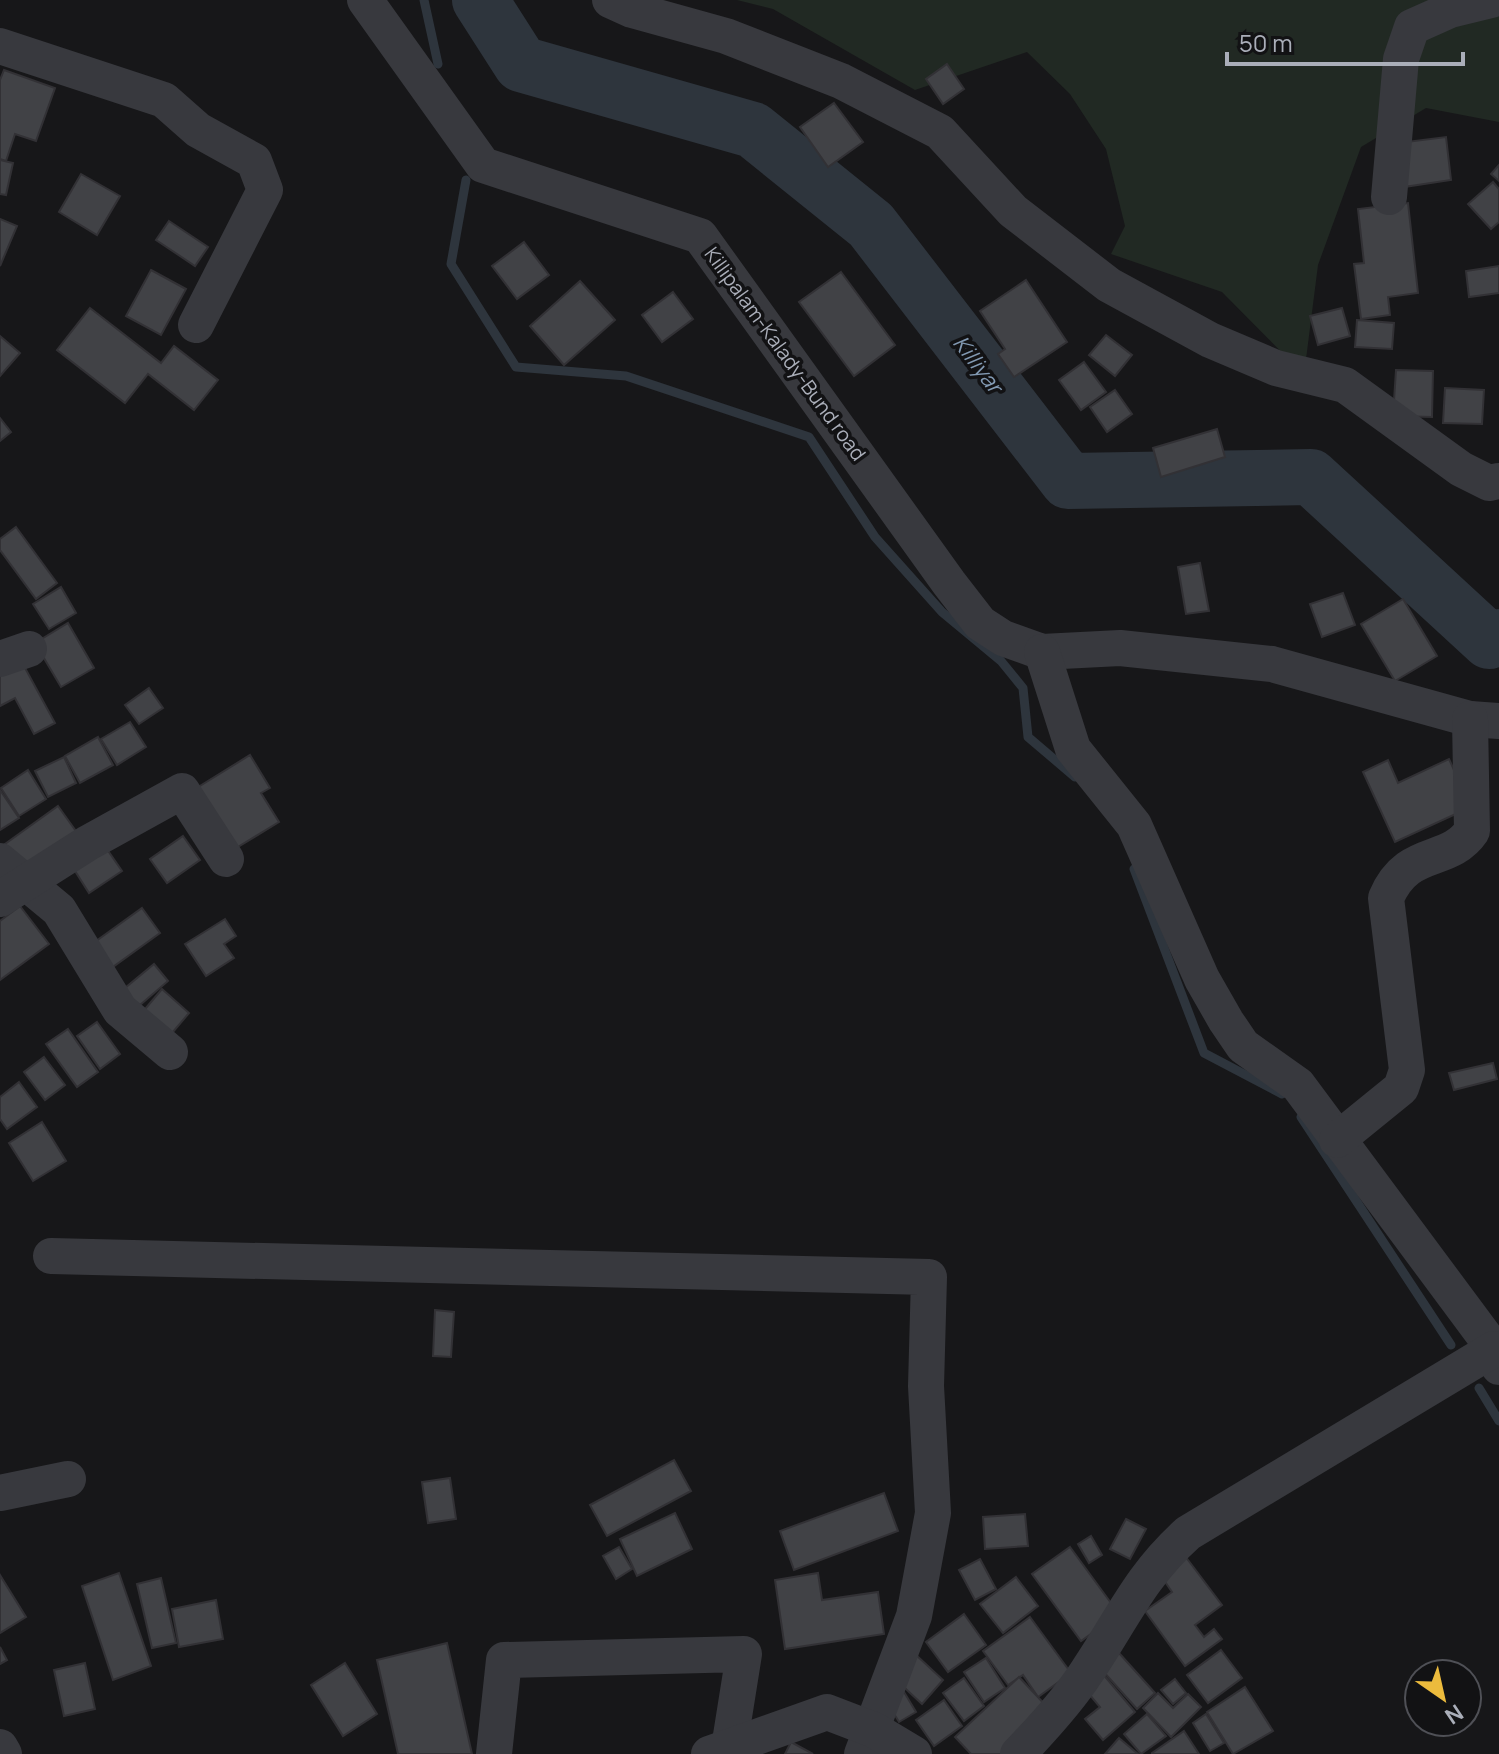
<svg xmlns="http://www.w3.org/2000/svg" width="1499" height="1754" viewBox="0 0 1499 1754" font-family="Manrope,sans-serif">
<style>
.green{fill:#212923}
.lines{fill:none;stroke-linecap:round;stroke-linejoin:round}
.stream{stroke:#2e353d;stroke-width:9}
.river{stroke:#2e353d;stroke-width:56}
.building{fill:#414246;stroke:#323135;stroke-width:2}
.minor{stroke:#38393e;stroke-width:36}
.labels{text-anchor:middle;stroke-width:7;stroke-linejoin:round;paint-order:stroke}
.street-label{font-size:20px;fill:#aaaeb9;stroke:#121214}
.water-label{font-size:22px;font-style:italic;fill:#8299b2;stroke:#121214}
</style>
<rect width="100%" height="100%" fill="#171719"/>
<path class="green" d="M737,0H1499V122L1426,108L1361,147L1318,265L1304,375L1222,292L1111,254L1125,226L1106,149L1070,94L1027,52L915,90L773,9Z"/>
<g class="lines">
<g class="stream">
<path d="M424,0L438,64"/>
<path d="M466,180L451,264L516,367L626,376L809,437L875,537L942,612L1001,661L1023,688L1028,737L1075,777"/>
<path d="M1134,869L1204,1053L1282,1094"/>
<path d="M1301,1117L1451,1345"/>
<path d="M1479,1388L1499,1421"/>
</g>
<path class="river" d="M480,0L521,64L753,130L871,225L1068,481L1311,477L1489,641L1499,637"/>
</g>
<g class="building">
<path d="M947,64L964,89L943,104L926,79Z"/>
<path d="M4,70L55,88L36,141L15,134L6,161L0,159V80Z"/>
<path d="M834,103L863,142L828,167L800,127Z"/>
<path d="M1446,137L1451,180L1404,187L1398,143Z"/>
<path d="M0,160L13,163L6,195L0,194Z"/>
<path d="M1499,165V181L1491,174Z"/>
<path d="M81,174L120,196L97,235L59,212Z"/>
<path d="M1493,182L1499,189V222L1491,229L1468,204Z"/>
<path d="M1408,203L1418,293L1388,297L1390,315L1361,319L1354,264L1364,263L1358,209Z"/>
<path d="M0,219L17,226L0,266Z"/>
<path d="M169,221L208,247L195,266L156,240Z"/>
<path d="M524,242L549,275L517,299L492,266Z"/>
<path d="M1499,266V293L1469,297L1466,271Z"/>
<path d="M151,270L186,289L161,335L126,316Z"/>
<path d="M841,272L895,345L854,376L799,302Z"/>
<path d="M1026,280L1067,342L1014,377L998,354L1005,349L980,311Z"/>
<path d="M580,281L615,320L564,365L530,326Z"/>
<path d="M673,292L693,319L662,342L642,315Z"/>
<path d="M90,308L161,363L174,346L218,380L194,410L148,374L125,403L57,350Z"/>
<path d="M1342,308L1350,336L1318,345L1310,316Z"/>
<path d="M1357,320L1394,323L1392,349L1355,347Z"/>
<path d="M1106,335L1132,355L1115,376L1089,355Z"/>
<path d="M0,336L20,353L0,376Z"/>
<path d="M1084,362L1106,392L1081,410L1059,380Z"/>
<path d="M1396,370L1433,371L1432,417L1393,416Z"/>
<path d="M1445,388L1484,390L1482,424L1443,423Z"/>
<path d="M1115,390L1132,414L1107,432L1090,407Z"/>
<path d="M0,418L11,432L0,441Z"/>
<path d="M1217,429L1225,457L1161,477L1153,448Z"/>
<path d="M16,527L57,583L36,599L0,550V539Z"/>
<path d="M1200,563L1209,611L1186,614L1178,567Z"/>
<path d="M61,587L76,613L49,629L33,604Z"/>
<path d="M1343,593L1355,625L1322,637L1310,604Z"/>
<path d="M1403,599L1437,656L1395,681L1361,624Z"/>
<path d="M68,623L94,668L61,687L35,643Z"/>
<path d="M18,655L55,723L34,734L15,698L0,706V665Z"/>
<path d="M149,688L163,708L139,724L125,705Z"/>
<path d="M130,722L146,747L117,765L101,739Z"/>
<path d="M98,737L113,765L80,783L65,756Z"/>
<path d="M250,755L270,788L261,793L279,822L233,850L195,789Z"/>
<path d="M64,757L76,783L48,797L35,771Z"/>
<path d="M1449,759L1471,807L1395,842L1363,772L1388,760L1398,783Z"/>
<path d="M28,770L46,799L19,816L1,788Z"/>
<path d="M0,790L19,818L0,830Z"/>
<path d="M58,806L78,834L25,872L5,844Z"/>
<path d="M183,836L200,860L167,883L150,859Z"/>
<path d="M102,842L122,871L89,893L70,863Z"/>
<path d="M20,906L49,944L0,980V921Z"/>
<path d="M142,908L160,933L110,969L92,944Z"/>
<path d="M225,919L236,936L224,944L234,958L206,976L185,944Z"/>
<path d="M154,964L168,981L133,1011L119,993Z"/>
<path d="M162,989L189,1013L167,1039L140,1015Z"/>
<path d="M97,1022L120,1054L100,1069L77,1036Z"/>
<path d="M68,1029L98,1072L77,1087L46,1044Z"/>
<path d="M44,1057L65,1085L45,1100L24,1072Z"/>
<path d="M1493,1063L1497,1079L1454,1090L1449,1073Z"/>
<path d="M19,1082L37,1107L7,1129L0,1119V1097Z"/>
<path d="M42,1122L66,1161L33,1181L9,1143Z"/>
<path d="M435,1310L454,1312L451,1357L433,1356Z"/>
<path d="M674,1460L691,1491L607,1536L590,1505Z"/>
<path d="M450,1478L456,1519L428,1523L422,1482Z"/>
<path d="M884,1493L898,1531L794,1570L780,1531Z"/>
<path d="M675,1513L692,1549L637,1576L620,1539Z"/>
<path d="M1025,1514L1028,1546L985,1549L983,1517Z"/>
<path d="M1126,1519L1146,1529L1130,1559L1110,1549Z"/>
<path d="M1091,1536L1102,1555L1089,1563L1078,1544Z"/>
<path d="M619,1547L632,1569L616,1579L603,1556Z"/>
<path d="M1070,1547L1119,1614L1081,1641L1032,1574Z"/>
<path d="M1182,1552L1222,1605L1195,1625L1204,1637L1214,1629L1222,1639L1185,1666L1145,1611L1172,1592L1157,1570Z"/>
<path d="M980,1559L996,1589L975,1600L959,1570Z"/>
<path d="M119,1573L151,1666L113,1680L82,1586Z"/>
<path d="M818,1573L822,1600L878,1592L884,1634L785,1649L775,1580Z"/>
<path d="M0,1575L26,1617L0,1633Z"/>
<path d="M1016,1577L1038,1606L1003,1633L980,1604Z"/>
<path d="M161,1578L176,1643L152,1648L137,1584Z"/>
<path d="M216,1600L223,1639L179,1647L172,1609Z"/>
<path d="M964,1614L986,1645L948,1672L926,1642Z"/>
<path d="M1030,1617L1071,1673L1038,1697L1023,1675L1008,1685L983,1651Z"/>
<path d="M447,1643L472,1754H398L377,1660Z"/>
<path d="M0,1647L7,1660L0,1664Z"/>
<path d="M1221,1650L1242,1678L1208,1703L1187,1675Z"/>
<path d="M1119,1653L1155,1693L1137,1709L1101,1669Z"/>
<path d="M915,1654L943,1680L922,1704L894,1678Z"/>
<path d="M986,1658L1005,1688L984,1702L964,1672Z"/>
<path d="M85,1663L95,1709L64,1716L54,1670Z"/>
<path d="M345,1663L377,1714L343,1736L311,1685Z"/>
<path d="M1102,1673L1135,1712L1103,1740L1085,1719L1100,1707L1084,1688Z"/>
<path d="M1019,1677L1051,1711L1005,1754H971L955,1737Z"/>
<path d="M964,1678L984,1706L964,1721L943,1693Z"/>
<path d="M1175,1679L1186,1693L1173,1704L1161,1690Z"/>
<path d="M1245,1687L1273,1731L1233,1754L1207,1712Z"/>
<path d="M904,1692L916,1712L899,1722L887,1702Z"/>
<path d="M1158,1693L1173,1708L1188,1694L1201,1707L1171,1737L1143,1708Z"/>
<path d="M944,1700L962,1726L934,1746L916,1720Z"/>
<path d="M1147,1714L1166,1736L1141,1754L1124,1734Z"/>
<path d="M1206,1714L1224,1743L1210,1751L1193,1723Z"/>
<path d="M1184,1731L1199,1754H1152V1753Z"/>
<path d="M1119,1738L1138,1754H1105Z"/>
<path d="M791,1742L813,1754H785Z"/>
</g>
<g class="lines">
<g class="minor">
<path d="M365,0L483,165L700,236L949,583L980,623L1003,638L1042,652L1120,648L1272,664L1470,719L1499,721"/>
<path d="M610,0L632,10L726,36L841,81L940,132L1013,211L1109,285L1210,340L1276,368L1345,385L1461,469L1489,483L1499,481"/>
<path d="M0,46L164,100L198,130L254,161L265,190L196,325"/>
<path d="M1389,197L1401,59L1412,27L1450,10L1491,0"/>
<path d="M1042,652L1073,749L1134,825L1202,979L1226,1021L1243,1046L1298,1085L1494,1349L1499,1367"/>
<path d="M0,659L29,649"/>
<path d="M0,861L59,910L120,1010L170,1052"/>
<path d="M0,899L88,843L182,791L226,859"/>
<path d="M1337,1140L1401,1088L1407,1070L1386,898C1408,846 1448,866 1472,831L1470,719"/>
<path d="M51,1256L929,1277L926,1386L933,1513L914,1616L862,1754"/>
<path d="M0,1493L68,1479"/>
<path d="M0,1747L4,1754"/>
<path d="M494,1754L504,1660L744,1654L729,1748"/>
<path d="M709,1754L827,1712L874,1730L914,1754"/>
<path d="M1018,1754C1042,1729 1067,1702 1086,1673C1122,1620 1139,1577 1188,1533L1494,1349"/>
</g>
</g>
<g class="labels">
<g class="street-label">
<text transform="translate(785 354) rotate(54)" y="7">Killipalam-Kalady-Bund road</text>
</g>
<g class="water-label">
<text transform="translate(978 364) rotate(53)" y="8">Killiyar</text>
</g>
</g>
<g transform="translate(1443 1698) rotate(146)"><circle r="38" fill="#121214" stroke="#4f5056" stroke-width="2"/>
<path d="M0-6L14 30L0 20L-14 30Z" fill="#ecbb3d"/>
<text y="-12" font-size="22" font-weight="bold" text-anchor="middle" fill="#aaaeb9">N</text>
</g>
<path d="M1227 52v12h236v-12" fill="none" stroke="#aaaeb9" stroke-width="4"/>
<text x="1239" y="52" font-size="24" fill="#aaaeb9" stroke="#121214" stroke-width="6" paint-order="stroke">50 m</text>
</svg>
